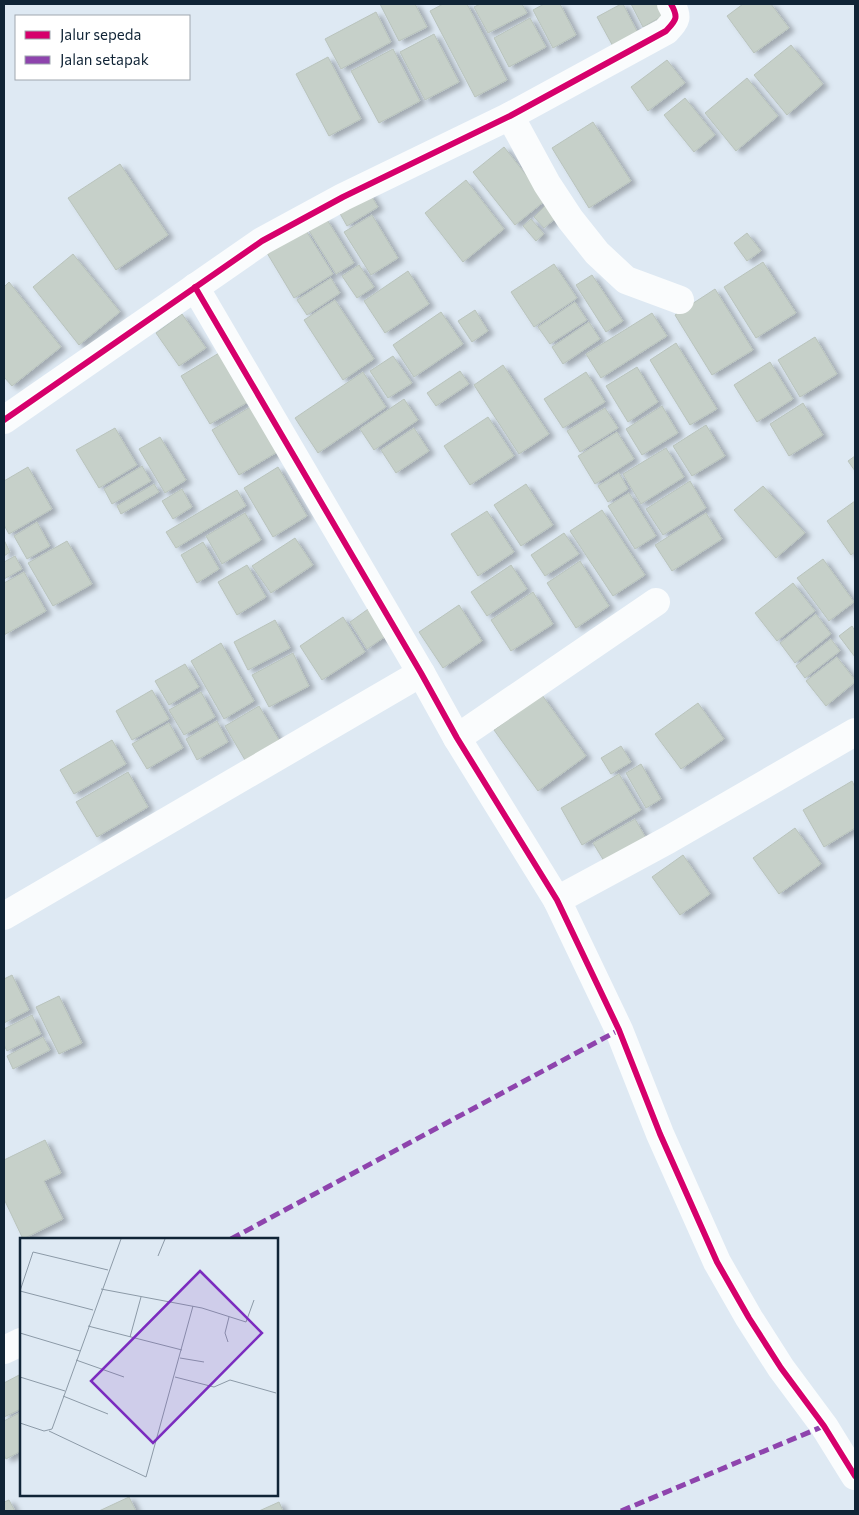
<svg xmlns="http://www.w3.org/2000/svg" width="859" height="1515" viewBox="0 0 859 1515" font-family="Commissioner,sans-serif">
<style>
.building{fill:#c6d0c9;stroke:#b9c3bc;filter:url(#shadow)}
.lines{fill:none;stroke-linecap:round;stroke-linejoin:round}
.street{stroke:#fafcfd;stroke-width:28}
.quiet{stroke:#8e44ad;stroke-width:5;stroke-dasharray:10 5;stroke-linecap:butt}
.cycleway-casing{stroke:#fff;stroke-width:9}
.cycleway{stroke:#d6006c;stroke-width:6}
.inset-road{fill:none;stroke:#8c9aa7;stroke-width:1}
.view{fill:#7b2cbf;fill-opacity:0.15;stroke:#7b2cbf;stroke-width:2.5}
.inset-edge{fill:none;stroke:#102436;stroke-width:2.5}
</style>
<defs>
<filter id="shadow"><feDropShadow dx="5.5" dy="3" stdDeviation="2.5" flood-color="#0004"/></filter>
</defs>
<rect width="100%" height="100%" fill="#dee9f3"/>
<g class="building">
<path d="M380,4H415L427,27L399,41Z"/>
<path d="M443,4H467L507,80L475,97L430,11Z"/>
<path d="M480,4H522L527,13L488,33L474,7Z"/>
<path d="M544,4H560L576,35L553,48L533,10Z"/>
<path d="M621,4H623L640,37L615,50L597,17Z"/>
<path d="M631,4H663L668,13L643,27Z"/>
<path d="M743,4H771L789,28L754,53L727,16Z"/>
<path d="M376,12L391,42L341,69L325,39Z"/>
<path d="M530,18L546,47L509,67L494,38Z"/>
<path d="M434,34L459,82L425,100L400,52Z"/>
<path d="M791,45L823,84L787,115L754,75Z"/>
<path d="M393,49L420,101L379,123L351,71Z"/>
<path d="M328,57L361,119L329,136L296,74Z"/>
<path d="M667,60L685,83L648,111L631,87Z"/>
<path d="M747,78L778,116L736,151L705,113Z"/>
<path d="M685,98L715,135L694,152L664,115Z"/>
<path d="M593,122L631,181L589,208L552,148Z"/>
<path d="M504,147L546,200L515,225L473,172Z"/>
<path d="M120,164L168,235L116,270L68,198Z"/>
<path d="M466,180L504,229L463,262L425,213Z"/>
<path d="M369,192L378,207L347,226L338,210Z"/>
<path d="M545,206L556,218L544,228L534,217Z"/>
<path d="M372,215L398,258L371,275L344,232Z"/>
<path d="M326,218L354,263L336,274L308,229Z"/>
<path d="M531,219L544,234L536,241L523,226Z"/>
<path d="M305,229L333,274L294,298L267,253Z"/>
<path d="M747,233L761,251L747,261L734,243Z"/>
<path d="M73,254L120,312L79,345L33,287Z"/>
<path d="M763,262L796,313L756,338L724,287Z"/>
<path d="M554,264L577,298L534,327L511,292Z"/>
<path d="M359,265L374,287L357,298L342,276Z"/>
<path d="M408,271L429,304L385,333L364,301Z"/>
<path d="M592,275L623,321L606,332L576,285Z"/>
<path d="M331,278L340,293L307,315L297,300Z"/>
<path d="M9,282L61,347L12,386L4,377V287Z"/>
<path d="M715,289L753,350L712,375L675,315Z"/>
<path d="M335,300L374,359L343,380L304,320Z"/>
<path d="M575,302L587,320L550,344L538,327Z"/>
<path d="M475,310L488,331L472,342L458,321Z"/>
<path d="M441,312L463,344L414,377L393,345Z"/>
<path d="M652,313L667,336L601,378L586,354Z"/>
<path d="M182,314L206,348L179,366L156,333Z"/>
<path d="M589,322L600,339L563,364L552,347Z"/>
<path d="M815,337L837,374L800,397L778,360Z"/>
<path d="M676,343L717,409L690,425L650,360Z"/>
<path d="M219,353L248,402L210,424L181,376Z"/>
<path d="M393,356L412,383L388,398L370,371Z"/>
<path d="M770,362L793,399L757,422L734,385Z"/>
<path d="M503,365L549,434L519,454L474,385Z"/>
<path d="M637,367L658,402L628,422L606,386Z"/>
<path d="M460,371L469,384L436,406L427,393Z"/>
<path d="M363,372L386,407L318,453L295,418Z"/>
<path d="M586,372L605,402L563,428L544,399Z"/>
<path d="M404,399L418,420L374,450L360,429Z"/>
<path d="M803,403L823,435L789,456L770,424Z"/>
<path d="M252,406L279,451L239,475L212,430Z"/>
<path d="M662,406L678,433L642,455L626,429Z"/>
<path d="M605,408L618,428L580,452L567,431Z"/>
<path d="M488,417L514,456L470,485L444,446Z"/>
<path d="M706,425L725,456L692,476L673,446Z"/>
<path d="M115,428L137,465L99,488L76,450Z"/>
<path d="M414,428L429,451L396,473L381,450Z"/>
<path d="M617,432L634,459L595,484L578,456Z"/>
<path d="M160,437L186,480L165,493L139,449Z"/>
<path d="M666,448L684,477L641,504L623,474Z"/>
<path d="M855,456V471L848,461Z"/>
<path d="M142,466L151,481L112,504L104,489Z"/>
<path d="M28,467L52,509L9,534L4,525V481Z"/>
<path d="M278,467L307,516L273,537L244,488Z"/>
<path d="M619,473L628,489L608,502L598,486Z"/>
<path d="M690,481L706,508L663,535L646,509Z"/>
<path d="M154,484L159,492L121,514L117,506Z"/>
<path d="M526,484L553,525L521,546L494,505Z"/>
<path d="M763,486L805,533L776,558L734,510Z"/>
<path d="M182,489L192,507L173,519L162,501Z"/>
<path d="M237,490L246,506L176,548L166,532Z"/>
<path d="M629,493L656,536L635,549L608,506Z"/>
<path d="M855,501V552L851,555L827,521Z"/>
<path d="M602,510L645,575L613,596L570,531Z"/>
<path d="M487,511L514,552L478,576L451,534Z"/>
<path d="M245,513L261,540L222,564L206,536Z"/>
<path d="M706,513L722,539L672,571L655,545Z"/>
<path d="M37,522L50,546L27,559L14,536Z"/>
<path d="M564,533L579,554L545,576L531,555Z"/>
<path d="M295,538L313,565L271,593L252,566Z"/>
<path d="M4,540L10,552L4,556Z"/>
<path d="M67,541L92,584L53,606L28,563Z"/>
<path d="M203,542L219,569L197,583L181,555Z"/>
<path d="M15,556L22,569L4,579V562Z"/>
<path d="M823,559L854,602L829,621L797,578Z"/>
<path d="M580,561L609,606L576,628L547,583Z"/>
<path d="M247,565L266,597L237,615L218,582Z"/>
<path d="M511,565L527,589L487,616L471,592Z"/>
<path d="M24,572L46,611L4,635V583Z"/>
<path d="M793,583L815,611L777,641L755,613Z"/>
<path d="M533,592L553,624L511,651L491,620Z"/>
<path d="M459,605L482,641L443,668L419,632Z"/>
<path d="M371,607L389,634L367,649L350,622Z"/>
<path d="M816,614L831,634L795,663L780,643Z"/>
<path d="M343,617L365,652L322,680L300,646Z"/>
<path d="M275,620L290,648L248,670L234,642Z"/>
<path d="M852,626L855,631V657L839,636Z"/>
<path d="M831,639L840,651L805,678L796,666Z"/>
<path d="M221,643L254,701L224,719L191,661Z"/>
<path d="M293,653L309,686L269,707L252,675Z"/>
<path d="M837,657L855,680V682L826,706L806,681Z"/>
<path d="M185,664L199,687L169,705L155,681Z"/>
<path d="M152,690L169,719L132,740L116,711Z"/>
<path d="M201,692L215,717L184,735L169,710Z"/>
<path d="M542,695L586,756L538,791L494,730Z"/>
<path d="M698,703L724,739L681,769L655,734Z"/>
<path d="M259,706L279,740L245,760L225,726Z"/>
<path d="M217,721L228,742L197,760L186,739Z"/>
<path d="M169,723L183,748L147,769L132,744Z"/>
<path d="M112,740L126,764L74,794L60,770Z"/>
<path d="M621,746L631,762L611,774L601,758Z"/>
<path d="M641,764L661,799L646,808L626,773Z"/>
<path d="M128,772L148,807L97,837L76,802Z"/>
<path d="M619,774L641,810L582,845L561,808Z"/>
<path d="M852,781L855,787V828L824,847L803,810Z"/>
<path d="M635,819L646,838L604,861L593,843Z"/>
<path d="M795,828L821,864L779,894L753,858Z"/>
<path d="M683,855L710,894L680,915L652,877Z"/>
<path d="M12,975L29,1010L4,1023V979Z"/>
<path d="M59,996L82,1043L59,1054L36,1007Z"/>
<path d="M32,1015L41,1034L7,1051L4,1045V1029Z"/>
<path d="M43,1037L50,1050L13,1069L7,1056Z"/>
<path d="M45,1140L61,1173L44,1181L63,1219L23,1239L4,1199V1160Z"/>
<path d="M21,1374V1409L4,1417V1383Z"/>
<path d="M21,1412V1451L6,1459L4,1454V1421Z"/>
<path d="M129,1497L136,1511H99Z"/>
<path d="M9,1500L15,1511H4V1502Z"/>
<path d="M279,1502L283,1511H259Z"/>
</g>
<g class="lines">
<g class="street">
<path d="M510,116L547,184L570,219L597,253L626,280L680,300"/>
<path d="M195,287L421,673L457,738L557,900L619,1030L660,1134L717,1262L749,1318L781,1368L824,1426L855,1476"/>
<path d="M4,420L262,241L343,197L510,116L666,31C676,20 679,18 671,4"/>
<path d="M457,738L656,602"/>
<path d="M557,900L668,840L855,732"/>
<path d="M4,916L421,673"/>
<path d="M4,1350L21,1342"/>
</g>
<g class="quiet">
<path d="M231,1239L619,1030"/>
<path d="M621,1511L824,1426"/>
</g>
<defs>
<g id="cycleway">
<path d="M195,287L421,673L457,738L557,900L619,1030L660,1134L717,1262L749,1318L781,1368L824,1426L855,1476"/>
<path d="M4,420L262,241L343,197L510,116L666,31C676,20 679,18 671,4"/>
</g>
</defs>
<use href="#cycleway" class="cycleway-casing"/>
<use href="#cycleway" class="cycleway"/>
</g>
<g transform="translate(20 1238)">
<rect width="258" height="258" fill="#dee9f3"/>
<path class="inset-road" d="M138,18L145,1M81,51L182,70L226,84L234,62M0,53L13,14L88,32M0,53L73,72M68,88L162,112M0,95L60,113M110,99L121,59M208,104L205,95L209,79M160,120L184,124M56,122L104,139M0,139L45,153M155,139L194,149L210,142L256,155M43,158L88,176M0,185L24,193L32,191L101,1M29,193L126,239L173,68"/>
<path class="view" d="M180,33L242,95L133,205L71,143Z"/>
<rect width="258" height="258" class="inset-edge"/>
</g>
<rect width="859" height="1515" fill="none" stroke="#102436" stroke-width="10"/>
<rect x="15" y="15" width="175" height="65" fill="#ffffff" stroke="#9fa7af"/>
<rect x="25" y="31" width="25" height="8" fill="#d6006c" stroke="#9fa7af"/>
<text x="60" y="40" font-size="15" fill="#102436">Jalur sepeda</text>
<rect x="25" y="56" width="25" height="8" fill="#8e44ad" stroke="#9fa7af"/>
<text x="60" y="65" font-size="15" fill="#102436">Jalan setapak</text>
</svg>
